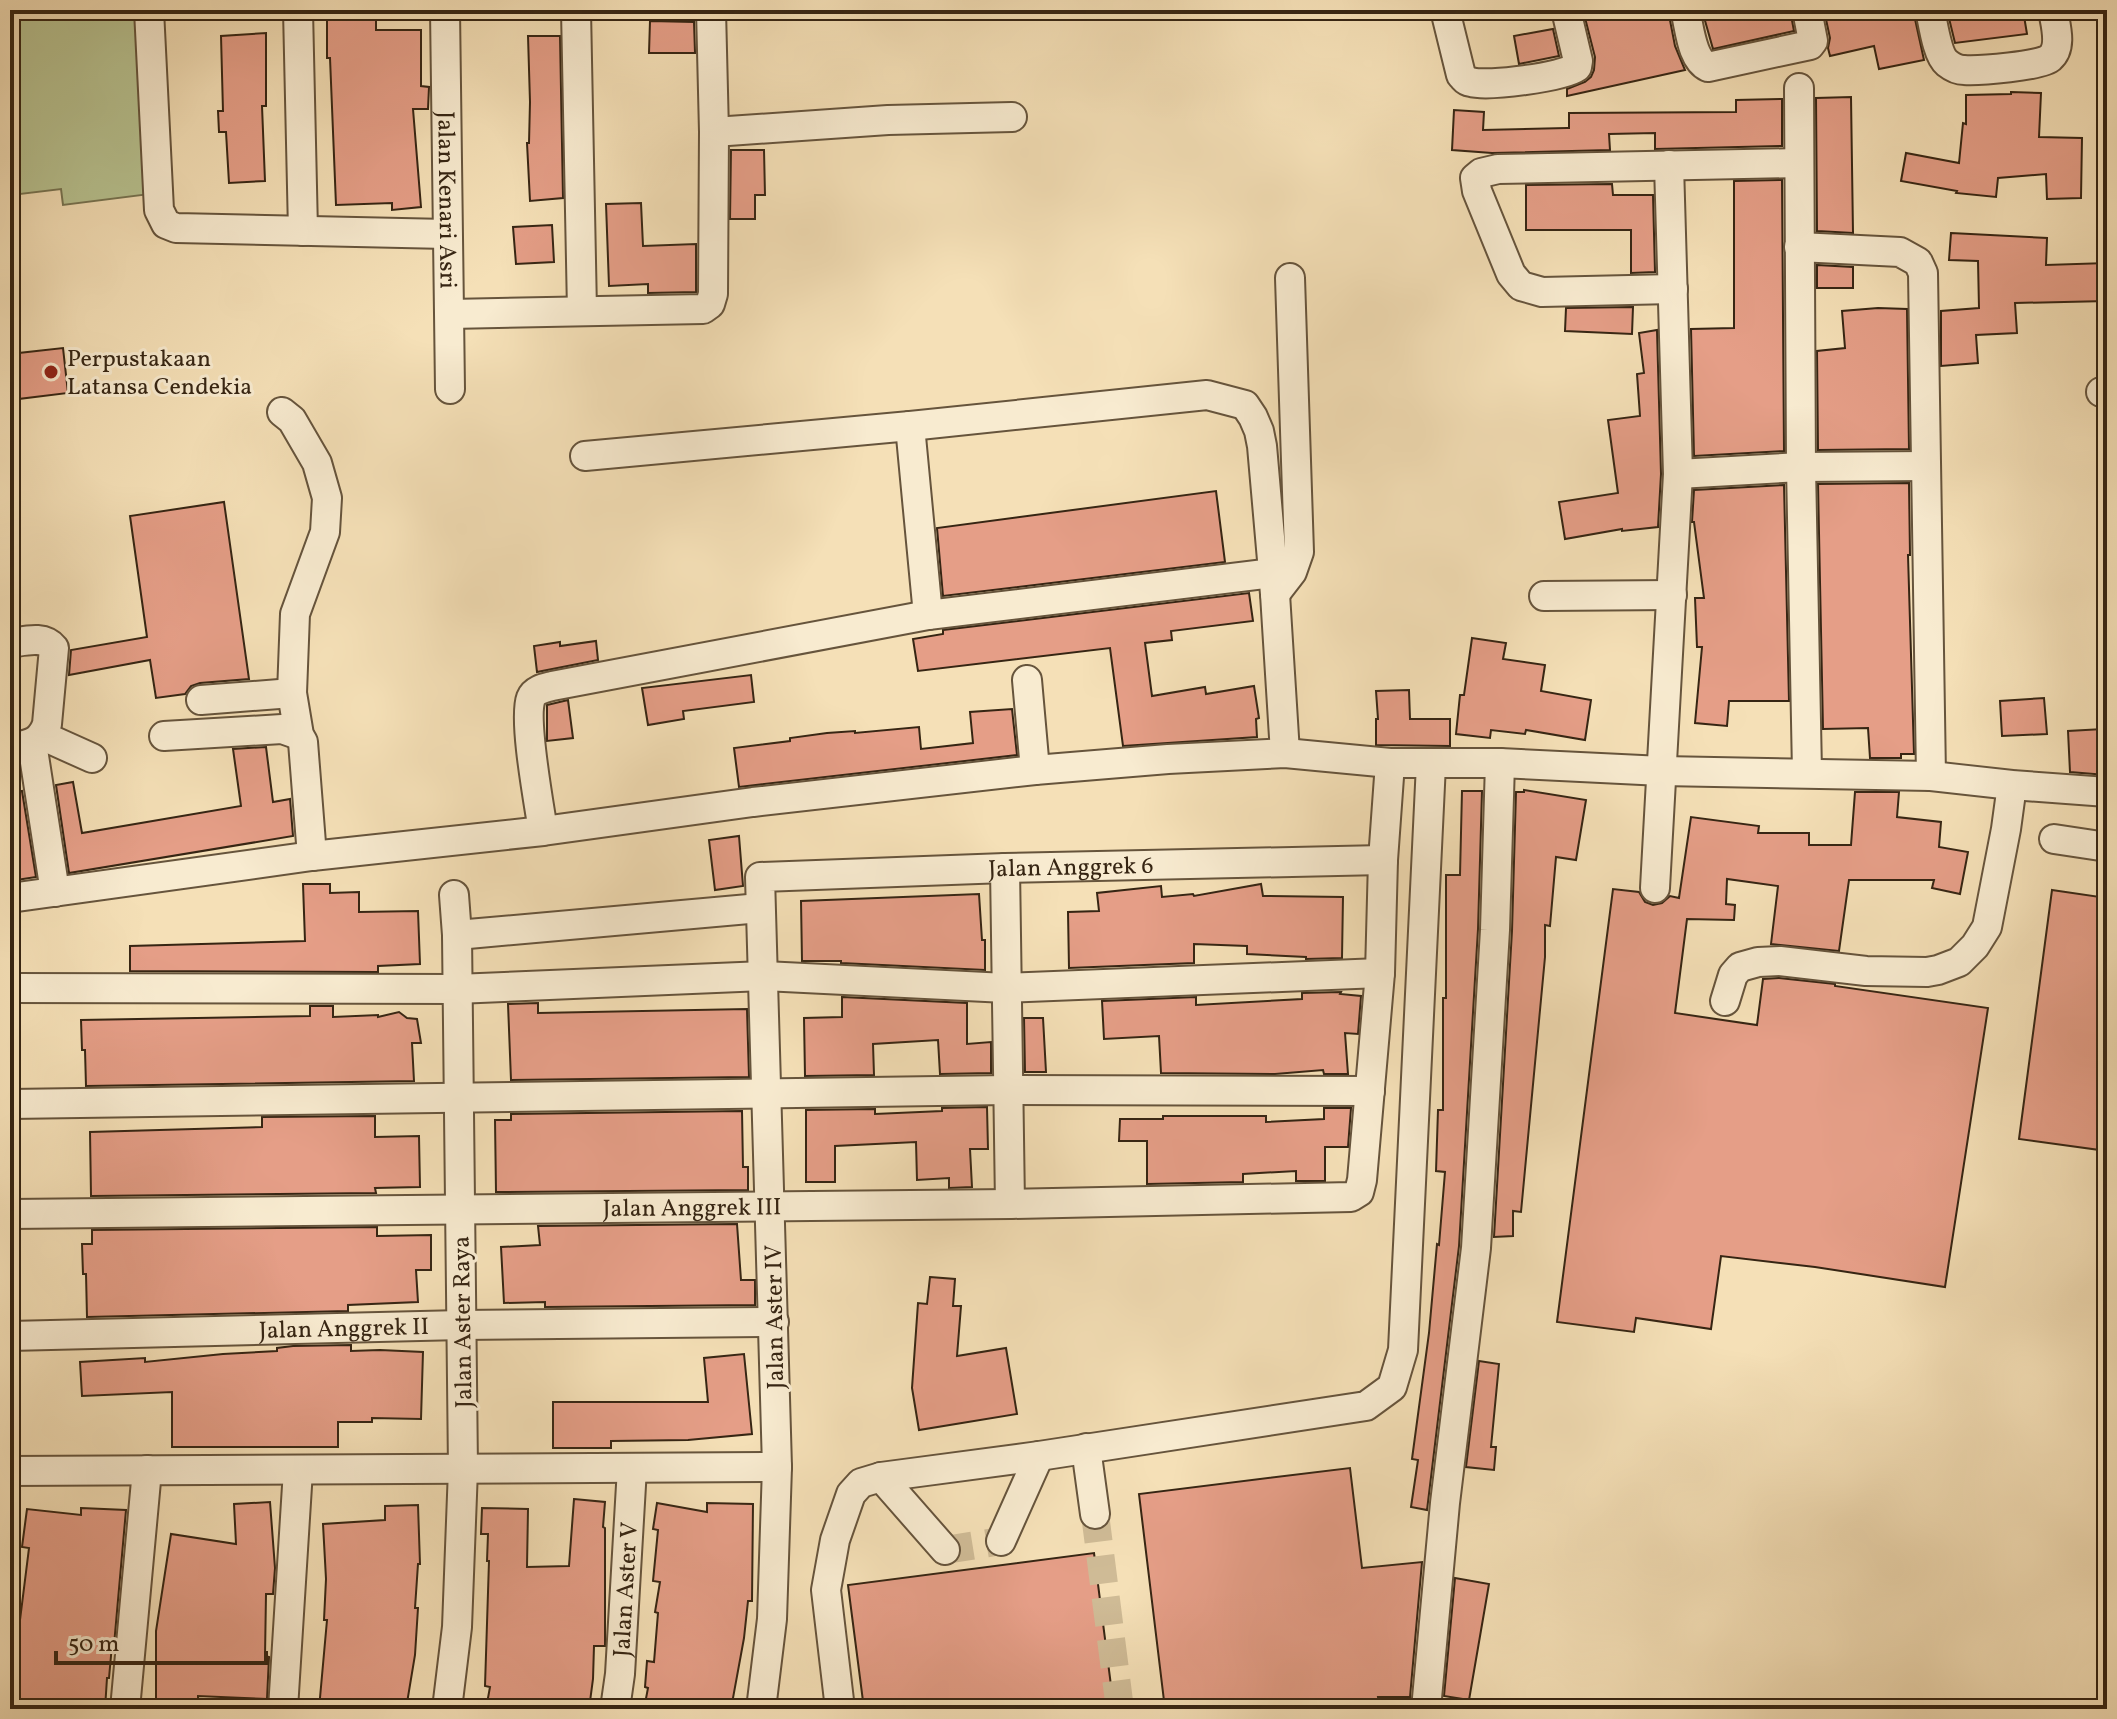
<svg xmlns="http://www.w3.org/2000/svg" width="2117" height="1719" viewBox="0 0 2117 1719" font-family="Vollkorn,serif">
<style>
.green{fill:#b8c391;stroke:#777452;stroke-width:2}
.building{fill:#e59e87;stroke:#362513;stroke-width:2}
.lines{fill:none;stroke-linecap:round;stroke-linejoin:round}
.minor-tunnel{stroke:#cfbb96;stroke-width:28;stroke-dasharray:28 14;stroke-linecap:butt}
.minor-casing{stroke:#66543c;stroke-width:32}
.minor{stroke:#f8ebd0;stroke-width:28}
.poi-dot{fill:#8f2418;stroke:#f8ebd0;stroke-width:3}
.labels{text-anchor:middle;stroke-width:6;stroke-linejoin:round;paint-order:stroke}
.street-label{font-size:24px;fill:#362513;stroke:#f8ebd0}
.poi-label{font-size:24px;fill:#362513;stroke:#f8ebd0;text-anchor:start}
</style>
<rect width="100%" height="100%" fill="#f5e0b7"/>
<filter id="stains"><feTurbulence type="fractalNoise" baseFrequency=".0025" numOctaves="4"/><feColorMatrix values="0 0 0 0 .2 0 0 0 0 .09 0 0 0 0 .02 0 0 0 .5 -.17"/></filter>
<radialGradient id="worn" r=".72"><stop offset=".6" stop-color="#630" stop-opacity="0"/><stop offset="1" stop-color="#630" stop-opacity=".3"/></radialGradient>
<path class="green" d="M10,10H145L158,193L63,205L61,189L12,195L10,170Z"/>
<g class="building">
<path d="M1583,10H1668L1675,46L1685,70L1567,96V89L1585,82L1591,77L1594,70L1595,57Z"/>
<path d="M1702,10H1790L1794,31L1713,49Z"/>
<path d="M1824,10H1913L1924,60L1879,69L1874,46L1830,56L1828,48L1830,38Z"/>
<path d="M1947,10H2023L2027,34L1955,43Z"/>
<path d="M327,18H376V30H421V86L429,87L428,109H413L421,207L392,210V203L336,205L330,58H327Z"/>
<path d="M650,21L694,22L695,53H649Z"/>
<path d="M1553,29L1559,56L1519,64L1514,36Z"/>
<path d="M266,33V106H262L265,181L229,183L226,132H219L218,111H223L221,36Z"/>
<path d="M528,36H560L563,198L530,201L527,143H529L530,102Z"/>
<path d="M2011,92L2041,93L2039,137L2082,138L2081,198L2047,199L2046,174L1998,178L1996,197L1956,193L1957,191L1901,181L1906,153L1959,163L1963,123L1966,124V95L2011,94Z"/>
<path d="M1851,97L1853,233L1817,231L1816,98Z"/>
<path d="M1782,99V146L1655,149V133L1609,134L1610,150L1492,153L1452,150L1454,110L1484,112L1483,130L1567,128H1569V113L1736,112V100Z"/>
<path d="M731,150H764L765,195H755V219H730Z"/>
<path d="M1782,180L1784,451L1694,456L1691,329L1734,328V181Z"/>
<path d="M1612,184L1613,195H1653L1655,272L1631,273V230H1526V185Z"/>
<path d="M641,203L643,246L696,244V292L648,293V284L609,286L606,204Z"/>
<path d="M552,225L554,262L516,264L513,227Z"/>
<path d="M1951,233L2047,238L2046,265L2107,263V301L2015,303L2017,333L1976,335L1978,363L1941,366V311L1979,308L1978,261L1949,260Z"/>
<path d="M1817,265L1853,267V288H1817Z"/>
<path d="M1633,307L1632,334L1565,331L1566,308Z"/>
<path d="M1878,308L1907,309L1909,449L1818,450L1817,351L1845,348L1842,311Z"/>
<path d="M1657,330L1661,474L1658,527L1622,531V529L1565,539L1559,502L1618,493L1608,420L1640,416L1637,374L1644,373L1639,333Z"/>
<path d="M63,348L68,393L10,400V354Z"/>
<path d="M1909,483L1910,555H1908L1914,754H1901V758H1870L1868,728L1823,729L1818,484Z"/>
<path d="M1784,485L1789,701H1729L1727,726L1695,723L1702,647H1697L1695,598H1704L1694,522H1692L1694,490Z"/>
<path d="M1216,491L1225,562L943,596L937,528Z"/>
<path d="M224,502L249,679L200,683L191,686L185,694L156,698L150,660L69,675L71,650L147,637L130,516Z"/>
<path d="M1249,593L1253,621L1171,631L1172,640L1145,643L1152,696L1205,687L1206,694L1254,686L1259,718L1256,719L1257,737L1123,746L1110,648L918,671L913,639L943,634V630Z"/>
<path d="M1472,638L1506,643L1503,659L1545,665L1541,691L1591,700L1585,740L1526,730L1525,734L1491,730L1490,738L1456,734L1460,695H1464Z"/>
<path d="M596,641L598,660L537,672L534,646L560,642V646Z"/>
<path d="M751,675L754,702L683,711L684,719L648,725L642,688Z"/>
<path d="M1409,690L1410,719H1450V746L1376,745V719H1378L1376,691Z"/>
<path d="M2044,698L2047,734L2002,736L2000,701Z"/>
<path d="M568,700L573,738L547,741V705Z"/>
<path d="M1012,709L1017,755L739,787L734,748L790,741V738L827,733L855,731V733L919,727L921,749L973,743L970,712Z"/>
<path d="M2103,729L2106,775L2070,772L2068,731Z"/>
<path d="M266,747L273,802L290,799L293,836L69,873L56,785L73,782L82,833L241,806L233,749Z"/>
<path d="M1524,790L1586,800L1576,860L1556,857L1550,926L1545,925V957L1521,1212L1513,1211V1236L1494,1237L1512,931L1516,792H1524Z"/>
<path d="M22,791L36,877L10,881V793Z"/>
<path d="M1462,791H1482L1478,929L1459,1246L1427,1510L1411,1507L1418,1460L1412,1459L1429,1333L1437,1244L1439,1245L1445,1172L1436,1171L1438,1110H1443V998H1446V875H1460Z"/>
<path d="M1855,792H1899L1897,817L1941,822L1939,847L1968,852L1960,894L1932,888L1934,880H1849L1839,951L1771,944L1778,886L1727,879L1726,904L1735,905L1734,920L1687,919L1675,1013L1757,1025L1763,979L1779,978L1835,984V986L1988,1008L1945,1287L1815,1267L1721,1256L1711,1329L1636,1318L1634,1332L1557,1322L1613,889L1639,892L1645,902L1653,905L1662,903L1670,896L1679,898L1691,817L1759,826L1758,833H1809V845H1851Z"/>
<path d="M739,836L743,886L715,890L709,840Z"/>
<path d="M303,884H330V893L359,892V912L418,911L420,964L378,966V972L130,971V946L305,941Z"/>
<path d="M1261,884L1263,896L1343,897L1342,958L1306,959V957L1247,954V946L1194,944V963L1069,968L1068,912L1099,911L1097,893L1161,886L1162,897L1193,894L1194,896Z"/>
<path d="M2052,890L2107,898V1151L2019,1139Z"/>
<path d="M979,894L982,940H985V970L841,963V961H802L801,901Z"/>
<path d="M1341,992L1340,994L1361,996L1358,1034L1345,1033L1348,1074H1324L1323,1070L1275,1074L1161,1073L1159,1036L1104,1039L1102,1001L1196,997V1005L1302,999V993Z"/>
<path d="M842,997L967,1003V1044L991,1042V1073L940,1074L938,1040L873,1044L874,1075L805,1076L804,1018L842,1017Z"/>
<path d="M538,1003V1013L747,1009L749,1077L511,1080L508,1004Z"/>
<path d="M310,1006H333V1017L378,1015V1017L399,1012L407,1018L417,1019L421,1043H412L414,1081L86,1086L85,1050H82L81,1020L310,1016Z"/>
<path d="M1024,1018H1043L1046,1072H1025Z"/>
<path d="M987,1107L988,1149H970L972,1187L949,1188V1178L917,1180L916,1142L835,1146V1182H806V1110L875,1109V1114L942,1111V1108Z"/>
<path d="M1324,1108H1351L1348,1147H1325V1181H1296V1171L1243,1174V1182L1147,1184V1141H1119L1120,1119H1163V1116H1266V1122L1324,1119Z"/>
<path d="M742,1111L743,1167H748V1190L496,1192L495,1120H511V1114Z"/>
<path d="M375,1116V1137L419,1136L420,1187L375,1188L376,1193L91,1196L90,1132L262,1127V1117Z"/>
<path d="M737,1224L741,1280H755V1305L545,1307V1302L504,1303L501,1247L540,1245L538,1226Z"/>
<path d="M377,1227V1236L431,1235V1270H416L418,1302L348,1305V1311L87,1317L86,1274H83L82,1244H92V1230Z"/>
<path d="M930,1277L955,1279L953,1306H961L957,1356L1006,1348L1017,1414L919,1430L912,1388L918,1303L927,1304Z"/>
<path d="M351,1345V1351L380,1350L423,1352L421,1419L372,1418V1422H338V1447H172V1392L82,1396L80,1362L145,1358V1362L223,1354L277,1351V1348L293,1346Z"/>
<path d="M744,1354L752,1434L688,1440L611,1441V1448H553V1402H708L704,1358Z"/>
<path d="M1479,1361L1499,1364L1491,1447H1496L1494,1470L1466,1467Z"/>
<path d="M1350,1468L1362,1568L1422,1562L1410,1697H1378L1380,1709H1165L1139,1494Z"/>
<path d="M574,1499L605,1502L603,1527L605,1528V1646H594L593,1679L589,1709H560L526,1706V1709H486L490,1687L485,1686L489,1561H487L488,1534H481L482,1508L528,1509L527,1567L569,1566Z"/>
<path d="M270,1502L275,1568L273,1594H266L265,1656L269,1657L267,1699L198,1696V1709H156V1631L171,1534L236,1544L234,1504Z"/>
<path d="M657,1503L707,1512V1503L753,1504L752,1601H748L744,1638L731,1709L678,1703L677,1709H644L648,1688L645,1687L647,1661L654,1662L658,1613L655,1612L660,1582L653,1581L658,1530L653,1529Z"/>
<path d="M418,1505L420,1564H418L415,1608H418L415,1655L406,1709H319L327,1620H324L326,1579L323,1524L385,1520V1506Z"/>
<path d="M81,1508L126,1510L114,1645H112L109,1678H107L105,1709L51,1707V1709H15L18,1644H17L29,1548L22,1547L27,1509L81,1515Z"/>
<path d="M1094,1553L1114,1709H864L848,1585Z"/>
<path d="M1455,1578L1489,1584L1469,1700L1444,1696Z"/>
</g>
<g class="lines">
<g class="minor-tunnel">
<path d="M1095,1514L1120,1709"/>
<path d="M945,1550L1001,1541"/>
</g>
<defs>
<g id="minor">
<path d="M149,10L159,210L166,224L176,228L447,234"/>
<path d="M298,10L303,231"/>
<path id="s1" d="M445,10L450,389"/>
<path d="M576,10L582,311"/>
<path d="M1445,10L1461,75C1466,80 1465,81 1471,82C1487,87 1563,77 1577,67L1578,61L1566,10"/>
<path d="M1685,10C1690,28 1691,59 1708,67L1810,45L1813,41L1807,10"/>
<path d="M1930,10C1933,23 1937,55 1947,63C1952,67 1958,70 1964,70C1978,71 2042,66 2050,58C2063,47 2055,24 2053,10"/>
<path d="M1799,88L1801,467L1807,772"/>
<path d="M714,132L888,120L1012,117"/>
<path d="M1799,247L1900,252L1918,262L1923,273L1931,776"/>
<path d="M1673,289L1542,292L1521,286L1511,274L1477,191L1475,178L1481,173L1498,169L1798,163"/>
<path d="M450,314L703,309L710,304L713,294L714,132L711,10"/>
<path d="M2101,392H2107"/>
<path d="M282,412L292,420L317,463L327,498L325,532L295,614L292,693L299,735L303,742L312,856"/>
<path d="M910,426L928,615"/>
<path d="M585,456L910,426L1207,395L1245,405L1253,417L1259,431L1262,446L1275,594L1285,753"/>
<path d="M1678,474L1801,467L1926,466"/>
<path d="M1275,594L1292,572L1299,552L1290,278"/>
<path d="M1544,596L1672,595"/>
<path d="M10,643C25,641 44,635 54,648L47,724C40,744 28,744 10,748"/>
<path d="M1027,680L1035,770"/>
<path d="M201,700L292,693"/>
<path d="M43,736L92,758"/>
<path d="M164,736L282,729L299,735"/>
<path d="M32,743L55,892"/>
<path d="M543,831C539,804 523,719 531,698C534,690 544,688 552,686L928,615L1273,573"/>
<path d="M2054,839L2107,847"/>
<path d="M1005,868L1010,1204"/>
<path d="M1655,888L1678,474L1669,165"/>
<path d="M10,898L312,856L543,831L753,802L1035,770L1168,759L1285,753L1390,763H1500L1662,771L1931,776L2012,785L2107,792"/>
<path d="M457,935L760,908"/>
<path d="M10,988L456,989L764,976L1006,988L1380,973"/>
<path d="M1725,1001L1733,975L1740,967L1758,962L1780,961L1866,971L1927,972L1938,970L1959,962L1975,946L1987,927L2006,829L2012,785"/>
<path d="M10,1104L1008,1090L1370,1091"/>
<path id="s2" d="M10,1214L1010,1204L1351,1197L1359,1192L1362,1180L1380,973L1383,860L1390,763"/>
<path id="s3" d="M10,1336L462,1325L774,1322"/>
<path d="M1086,1448L1095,1514"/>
<path d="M10,1471L777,1467"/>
<path d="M881,1477L945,1550"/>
<path d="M1001,1541L1039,1456"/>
<path d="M125,1709L147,1470"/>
<path d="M283,1709L298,1470"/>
<path d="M447,1709L457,1627L463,1469L457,935L454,895"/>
<path id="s4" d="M615,1709L620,1674L632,1468"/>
<path id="s5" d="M761,1709L772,1619L777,1467L760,877L1005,868L1383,860"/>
<path d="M840,1709L826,1590L835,1540L851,1494L861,1483L881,1477L1039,1456L1366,1406L1392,1387L1403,1350L1431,764"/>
<path d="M1426,1709L1445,1503L1476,1248L1495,930L1500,763"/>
</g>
</defs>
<use href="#minor" class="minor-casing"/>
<use href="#minor" class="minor"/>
</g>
<circle class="poi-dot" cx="51" cy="372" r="8"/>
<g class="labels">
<g class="street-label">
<text dy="8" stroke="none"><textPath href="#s1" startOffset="190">Jalan Kenari Asri</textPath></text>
<text dy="8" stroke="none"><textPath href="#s5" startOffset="1144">Jalan Anggrek 6</textPath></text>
<text dy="8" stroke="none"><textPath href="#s2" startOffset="682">Jalan Anggrek III</textPath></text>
<text transform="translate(774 1317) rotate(-91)" y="8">Jalan Aster IV</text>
<text transform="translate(462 1322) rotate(-91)" y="8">Jalan Aster Raya</text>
<text dy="8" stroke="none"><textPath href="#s3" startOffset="334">Jalan Anggrek II</textPath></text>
<text dy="8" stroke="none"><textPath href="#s4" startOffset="120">Jalan Aster V</textPath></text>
</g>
<g class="poi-label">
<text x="67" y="366">Perpustakaan<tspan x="67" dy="28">Latansa Cendekia</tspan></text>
</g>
</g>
<rect width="2117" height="1719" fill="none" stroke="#f5e0b7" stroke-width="40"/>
<rect x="12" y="12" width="2093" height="1695" fill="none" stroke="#362513" stroke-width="4"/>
<rect x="20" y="20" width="2077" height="1679" fill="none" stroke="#362513" stroke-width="2"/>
<path d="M56 1651v12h210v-12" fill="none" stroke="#362513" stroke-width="4"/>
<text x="68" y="1651" font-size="24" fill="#362513" stroke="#f8ebd0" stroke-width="6" paint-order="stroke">50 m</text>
<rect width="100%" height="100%" filter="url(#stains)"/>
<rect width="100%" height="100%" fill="url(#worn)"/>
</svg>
